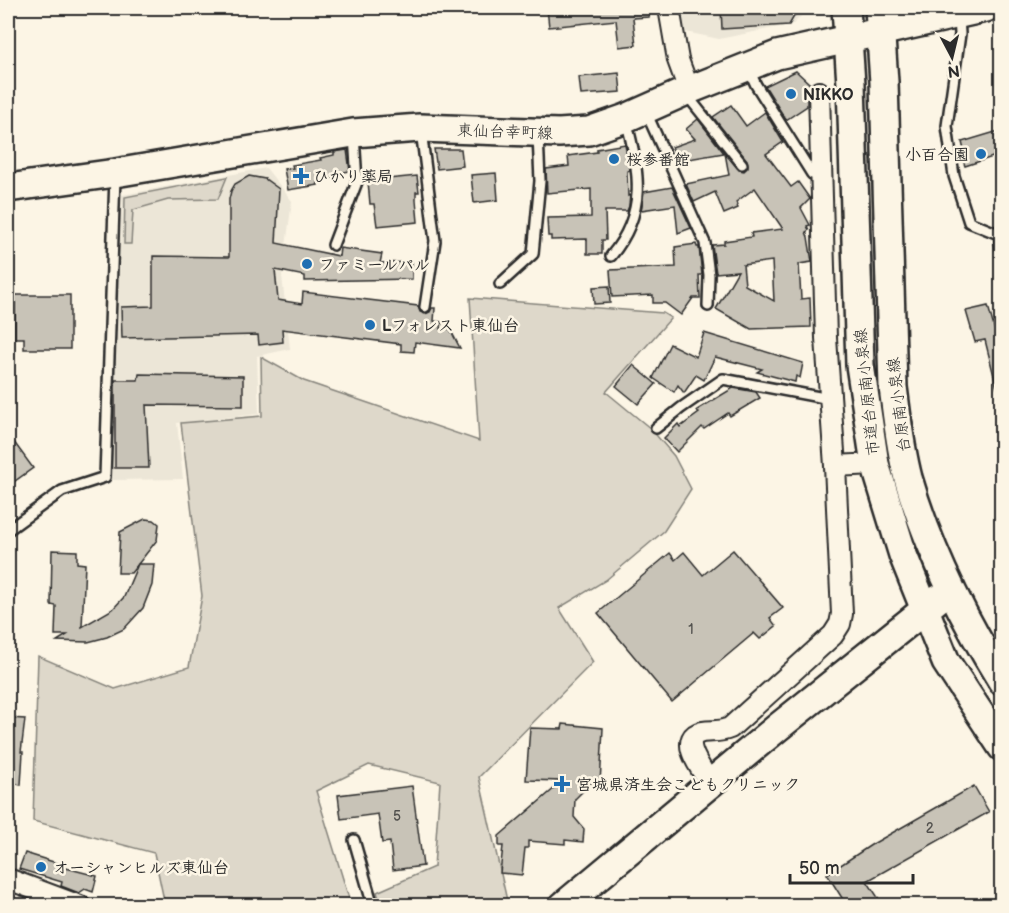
<svg xmlns="http://www.w3.org/2000/svg" width="1009" height="913" viewBox="0 0 1009 913" font-family="'Balsamiq Sans','Klee One',sans-serif">
<style>
.built{fill:#ece6d7}
.green{fill:#ded8ca;stroke:#84827a;stroke-width:1.5}
.building{fill:#c8c3b7;stroke:#2b2b2b;stroke-width:1.5;fill-rule:evenodd}
.lines{fill:none;stroke-linecap:round;stroke-linejoin:round}
.lane-casing{stroke:#2b2b2b;stroke-width:14}
.street-casing{stroke:#2b2b2b;stroke-width:24}
.secondary-casing{stroke:#2b2b2b;stroke-width:32}
.lane{stroke:#fcf5e5;stroke-width:9}
.street{stroke:#fcf5e5;stroke-width:20}
.secondary{stroke:#fcf5e5;stroke-width:27}
.poi-dot{fill:#1f6fb2;stroke:#fcf5e5;stroke-width:2}
.labels{text-anchor:middle;stroke-width:5;stroke-linejoin:round;paint-order:stroke}
.number-label{font-size:14px;fill:#52514e}
.poi-label{font-size:16px;font-weight:bold;fill:#2b2b2b;stroke:#fcf5e5;text-anchor:start}
.street-label{font-size:16px;fill:#2b2b2b;stroke:#fcf5e5}
</style>
<rect width="100%" height="100%" fill="#fcf5e5"/>
<filter id="ink" filterUnits="userSpaceOnUse"><feTurbulence type="fractalNoise" baseFrequency=".0167" numOctaves="2"/><feDisplacementMap in="SourceGraphic" scale="12" xChannelSelector="R" yChannelSelector="G"/><feConvolveMatrix kernelMatrix="1 2 1 2 8 2 1 2 1" color-interpolation-filters="sRGB"/></filter>
<g filter="url(#ink)">
<g class="built">
<path d="M679,8H809L793,24L719,39L681,31Z"/>
<path d="M266,168L292,201L282,276L290,349L257,356L259,414L177,423L183,479L111,480L122,195Z"/>
</g>
<g class="green">
<path d="M227,177L218,199L168,200L133,210L131,244H124L125,197Z"/>
<path d="M470,298L663,313L671,318L606,392L651,429L674,456L691,489L664,531L606,580L559,608L593,662L479,777L508,905H381L377,892L434,867L440,782L369,765L316,791L351,905H165L154,853L33,821L38,656L115,689L189,667L202,596L181,423L262,416L261,357L304,381L479,441Z"/>
</g>
<g class="building">
<path d="M547,8H649V17L633,18L636,45L619,47L616,20L549,27Z"/>
<path d="M721,8H799L789,25L722,29Z"/>
<path d="M796,71L810,84L807,92V106L786,120L765,86Z"/>
<path d="M619,73L621,92L581,95L579,77Z"/>
<path d="M731,105L746,126L765,112L783,142L766,154L791,187L798,182L810,199L801,208L810,225L807,226L809,230L806,232L808,237L812,262L799,264L801,299L810,298L811,327L751,329L716,309L738,271L716,273L712,245L724,244V241L752,237L751,233L783,229L755,188L736,202L738,208L724,214L715,192L694,202L686,184L729,175L725,153L739,170L744,171L748,167L747,160L713,117ZM772,261L774,301L745,285L743,265Z"/>
<path d="M698,119L724,153L677,161L672,147L695,139L686,129Z"/>
<path d="M1002,130V154L965,166L960,152L964,150L962,142Z"/>
<path d="M625,144L630,170L627,171L628,196L630,195L629,206L627,211H605L606,240H602V254H587V239L551,240V236H548L547,218L591,217V189L547,193L546,169L569,166L568,156L597,152V149Z"/>
<path d="M434,149H461L463,166L437,169Z"/>
<path d="M347,150L350,171L339,173V177L318,181V185L288,190L284,169L293,168L292,165L321,160L320,158L334,155V152Z"/>
<path d="M496,173L498,200L474,203L471,175Z"/>
<path d="M249,176L265,179L279,189L276,243L339,256L340,248L382,254L380,263L412,262V279L305,281V276L275,270L278,300L302,304L303,292L418,306L420,312L425,314L430,312L432,308H435L434,321L442,322L441,329H450L460,348L415,342L414,352L401,351V344L282,329L283,342L259,345L258,335L122,338L121,307L153,306V256L229,257V199L231,191L235,184Z"/>
<path d="M417,176L419,192H416V200L418,222L377,226L374,204H370L368,181Z"/>
<path d="M672,187L691,228L678,233L675,205L641,210L644,192Z"/>
<path d="M696,244L697,247H699L702,275H699L700,298H693L681,315L665,303H653V295L612,297L610,270L676,267L675,247Z"/>
<path d="M609,286L610,303L594,304L593,287Z"/>
<path d="M15,295H70V349H24V338H15Z"/>
<path d="M988,306L1002,356V388H997L985,340L975,342L966,311Z"/>
<path d="M704,333L803,363L800,378L796,376L795,382L757,372L762,369L715,357L704,380L696,375L684,393L678,385L674,392L653,378L670,344L696,357Z"/>
<path d="M633,365L656,384L638,404L616,386Z"/>
<path d="M139,374L243,376V406L146,405L149,468H115V380H138Z"/>
<path d="M733,388L756,392L760,398L730,416L728,413L704,429L702,427L677,452L664,438L678,424L680,427L699,413L697,410Z"/>
<path d="M8,434L33,468L8,486Z"/>
<path d="M145,519L154,520L159,524L157,540L131,573H118L120,532Z"/>
<path d="M52,550L77,551V563L85,564L82,627L113,609L124,597L138,564H154L152,585L143,608L124,629L107,637L88,642L57,641L67,635H55L56,606L51,605Z"/>
<path d="M733,550L783,608L770,618L776,626L760,639L754,633L672,702L598,613L670,553L675,560L684,552L703,575Z"/>
<path d="M8,718L25,719L21,752H23L21,785L8,782Z"/>
<path d="M563,724L603,728L600,784H590L575,799L574,817L584,829L583,842L565,840V844L528,841V848H525L522,875L500,873L503,846H499V836L563,781L526,780L530,728L562,729Z"/>
<path d="M412,786L423,866L393,870L390,842L382,843L378,814L341,819L338,795Z"/>
<path d="M974,786L989,812L867,881L879,899L868,906H847L827,874L871,845Z"/>
<path d="M25,853L63,865L62,867L97,876L93,892L85,889L79,893L61,886L62,882L19,869Z"/>
</g>
<g class="lines">
<defs>
<g id="lane">
<path d="M959,17L960,34L947,126L954,176L969,222L1001,235"/>
<path d="M748,68L756,85L812,174"/>
<path d="M686,94L742,164"/>
<path d="M646,112L705,243L709,275L708,306"/>
<path d="M421,130L435,241L425,307"/>
<path d="M1002,234L1000,241L1002,250"/>
<path d="M333,245L357,182L354,135"/>
<path d="M611,256C647,213 640,171 626,120"/>
<path d="M500,284L533,254L540,181L538,135"/>
<path d="M656,428L681,408L723,379L830,399"/>
<path d="M8,530L62,491L105,477L115,176"/>
<path d="M354,840L373,906"/>
</g>
<g id="street">
<path d="M669,8L678,60L689,90"/>
<path d="M819,92L826,338L835,466L875,464"/>
<path d="M710,783C703,771 676,738 702,732C713,730 718,733 730,728L833,635L840,624L842,614L835,466"/>
<path d="M8,879L80,906"/>
</g>
<g id="secondary">
<path d="M846,8L851,84L860,365L875,464L903,555L946,662L1002,747"/>
<path d="M879,8L884,82L893,387C897,417 900,448 908,478C929,550 962,617 1002,681"/>
<path d="M8,188L115,173L353,133L420,128L559,133L589,131L626,118L689,90L777,55L986,8"/>
<path d="M563,906L777,728L938,599"/>
</g>
</defs>
<use href="#lane" class="lane-casing"/>
<use href="#street" class="street-casing"/>
<use href="#secondary" class="secondary-casing"/>
<use href="#lane" class="lane"/>
<use href="#street" class="street"/>
<use href="#secondary" class="secondary"/>
</g>
</g>
<g class="poi-dot">
<circle cx="791" cy="94" r="6"/>
<circle cx="981" cy="154" r="6"/>
<circle cx="614" cy="159" r="6"/>
<path d="M298 167h6v6h6v6h-6v6h-6v-6h-6v-6h6z"/>
<circle cx="307" cy="264" r="6"/>
<circle cx="370" cy="325" r="6"/>
<path d="M559 775h6v6h6v6h-6v6h-6v-6h-6v-6h6z"/>
<circle cx="41" cy="867" r="6"/>
</g>
<g class="labels">
<g class="number-label">
<text x="691" y="634">1</text>
<text x="397" y="821">5</text>
<text x="930" y="833">2</text>
</g>
<g class="poi-label">
<text x="803" y="100">NIKKO</text>
<text x="969" y="160" text-anchor="end">小百合園</text>
<text x="626" y="165">桜参番館</text>
<text x="313" y="182">ひかり薬局</text>
<text x="319" y="270">ファミールパル</text>
<text x="382" y="331">Lフォレスト東仙台</text>
<text x="576" y="790">宮城県済生会こどもクリニック</text>
<text x="53" y="873">オーシャンヒルズ東仙台</text>
</g>
<g class="street-label">
<text transform="translate(505 131) rotate(2)" y="6">東仙台幸町線</text>
<text transform="translate(866 392) rotate(-96)" y="6">市道台原南小泉線</text>
<text transform="translate(898 405) rotate(-97)" y="6">台原南小泉線</text>
</g>
</g>
<rect width="1009" height="913" fill="none" stroke="#fcf5e5" stroke-width="30"/>
<rect x="15" y="15" width="979" height="883" fill="none" stroke="#2b2b2b" stroke-width="2" filter="url(#ink)"/>
<g transform="translate(952 57) rotate(173)" stroke="#fcf5e5" stroke-width="4.5" paint-order="stroke">
<path d="M0-4.5L10 22L0 15L-10 22Z" fill="#2b2b2b"/>
<text y="-9" font-size="16" font-weight="bold" text-anchor="middle" fill="#2b2b2b">N</text>
</g>
<path d="M790 874v9h123v-9" fill="none" stroke="#2b2b2b" stroke-width="3"/>
<text x="799" y="874" font-size="18" fill="#2b2b2b" stroke="#fcf5e5" stroke-width="4.5" paint-order="stroke">50 m</text>
</svg>
